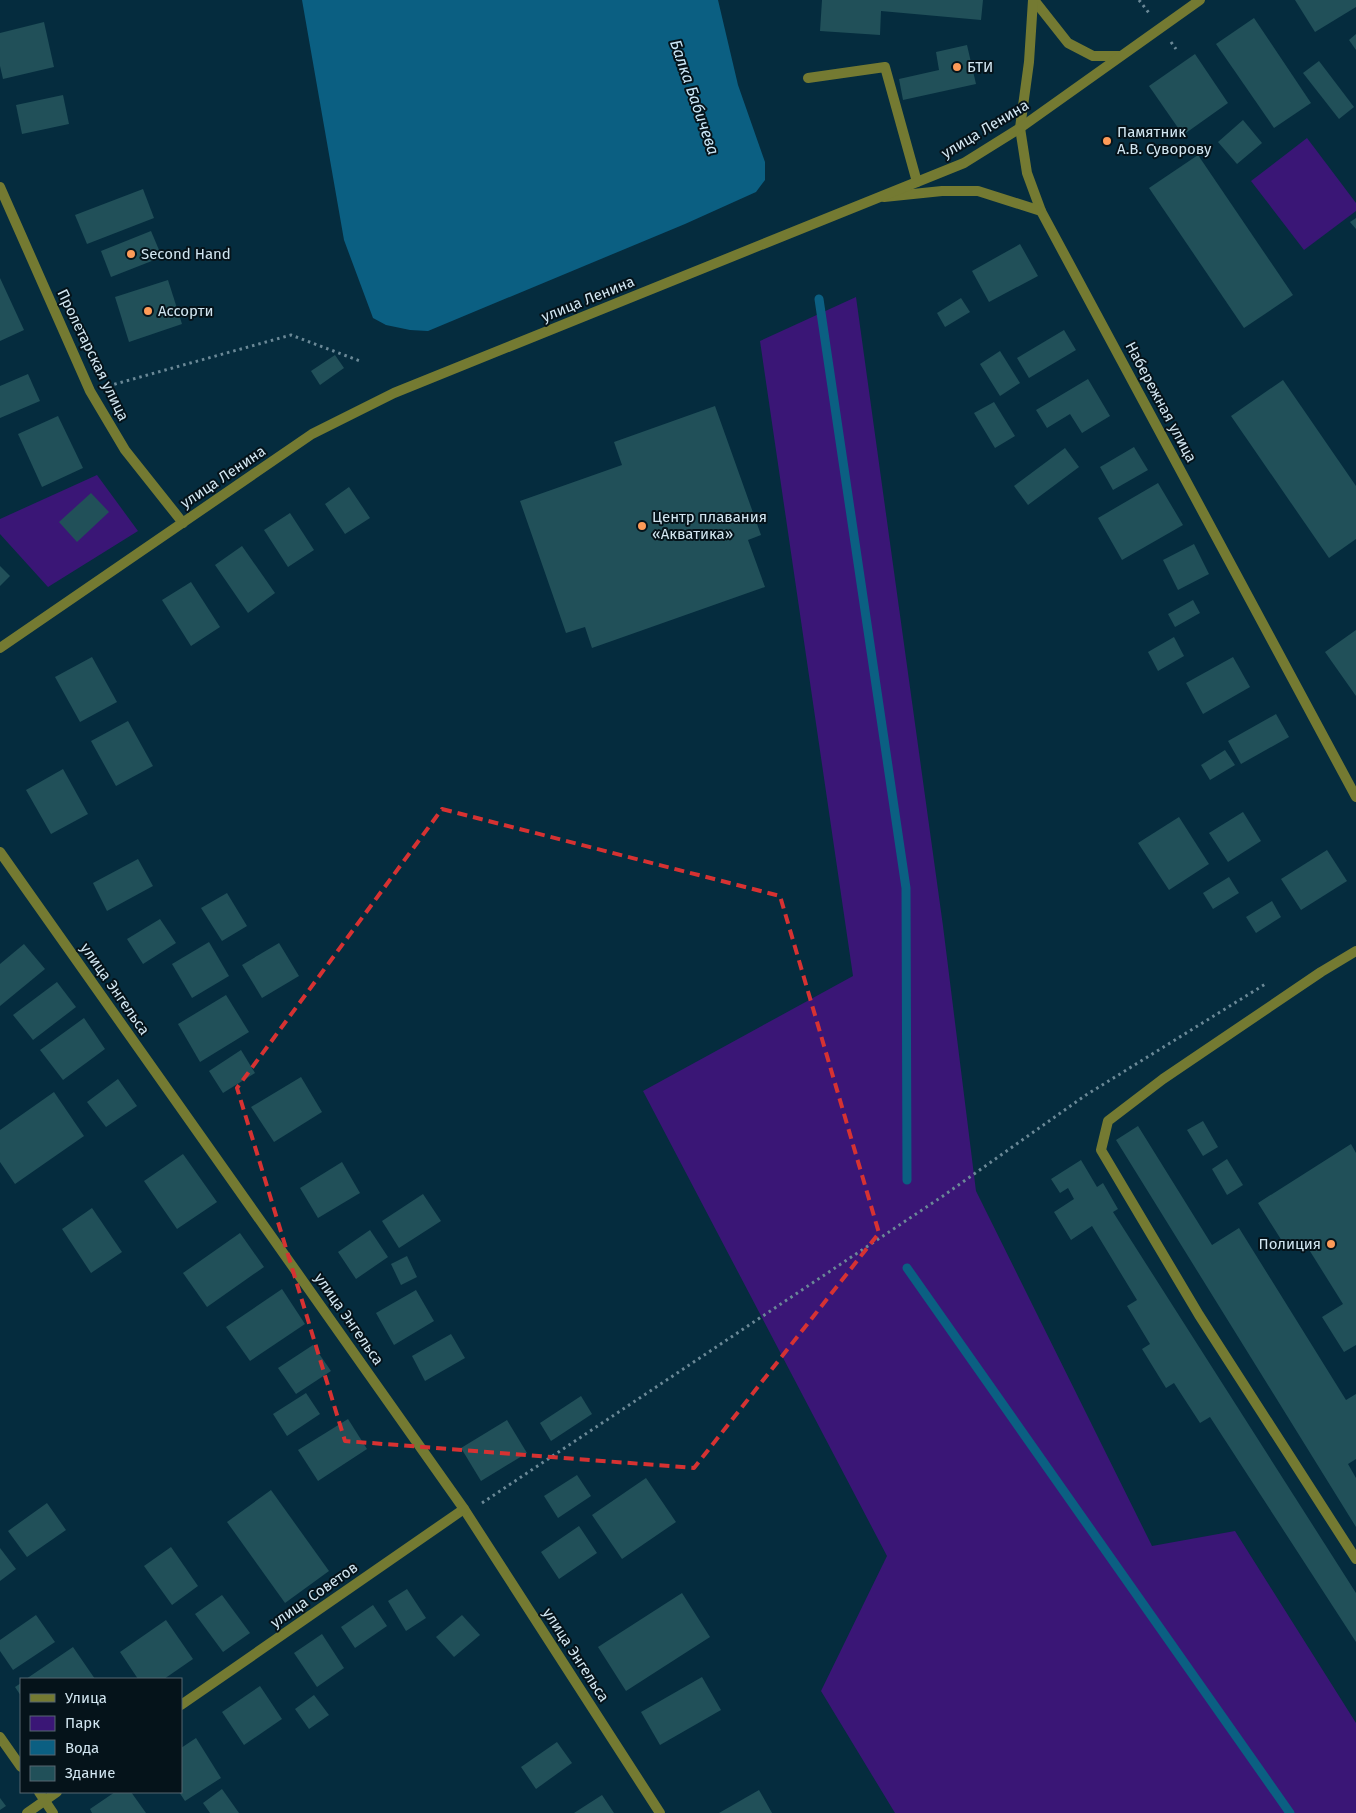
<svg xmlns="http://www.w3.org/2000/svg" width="1356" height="1813" viewBox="0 0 1356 1813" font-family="'Fira Sans',sans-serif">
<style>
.green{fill:#3a1676}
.water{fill:#0b5f82}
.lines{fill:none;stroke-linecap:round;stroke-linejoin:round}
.stream{stroke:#0b5f82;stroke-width:9}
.building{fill:#215059}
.path{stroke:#6b8997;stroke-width:3;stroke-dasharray:2.5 4;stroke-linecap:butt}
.service{stroke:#747a32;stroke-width:10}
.minor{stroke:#747a32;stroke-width:10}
.tertiary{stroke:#747a32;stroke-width:10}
.marked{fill:none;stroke:#d63232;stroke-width:4;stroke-dasharray:10 6;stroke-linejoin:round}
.poi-dot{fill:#fe9b58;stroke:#05131a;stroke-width:2}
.labels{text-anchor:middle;stroke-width:4;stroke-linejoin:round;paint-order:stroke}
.poi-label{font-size:15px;fill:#d2e6f1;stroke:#05131a;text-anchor:start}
.street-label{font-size:15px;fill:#d2e6f1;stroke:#05131a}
.water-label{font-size:16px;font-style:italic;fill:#cce8f8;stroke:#05131a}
</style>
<rect width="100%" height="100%" fill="#052c3e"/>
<g class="green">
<path d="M1307,138L1356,203V211L1304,250L1251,181Z"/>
<path d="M856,297L943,926L976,1191L1152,1546L1235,1531L1356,1723V1813H895L821,1691L887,1556L643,1091L853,976L760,341Z"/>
<path d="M97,475L138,531L48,587L0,534V519Z"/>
</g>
<path class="water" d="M302,0H718L738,85L765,162V180L756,192L685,224L428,331L410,330L386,325L373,318L344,240Z"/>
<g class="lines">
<g class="stream">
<path d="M819,299L906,888L907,1180"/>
<path d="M907,1268L1290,1813"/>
</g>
</g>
<g class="building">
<path d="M822,0H983L981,20L881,11L880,35L820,31Z"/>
<path d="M1295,0H1356V7L1315,32Z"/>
<path d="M1254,18L1311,103L1274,128L1216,44Z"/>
<path d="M44,22L54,67L3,79L0,66V33Z"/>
<path d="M1356,34V50L1349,40Z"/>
<path d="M967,45L976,84L903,100L899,79L939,70L936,52Z"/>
<path d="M1195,54L1228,103L1183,135L1149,86Z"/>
<path d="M1319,61L1354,107L1339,119L1303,73Z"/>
<path d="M63,95L69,124L22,134L16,105Z"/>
<path d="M1243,120L1262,143L1237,164L1218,142Z"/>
<path d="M1198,155L1293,295L1244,328L1149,188Z"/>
<path d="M143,189L154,218L87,244L75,215Z"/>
<path d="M1356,218V229L1350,222Z"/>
<path d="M151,231L162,257L111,277L101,251Z"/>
<path d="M1020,244L1038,276L989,302L972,271Z"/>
<path d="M0,278L24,330L0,341Z"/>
<path d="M168,280L182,324L129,342L115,297Z"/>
<path d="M961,298L970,312L945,327L937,313Z"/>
<path d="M1064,330L1076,350L1029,378L1017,358Z"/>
<path d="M1000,351L1020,383L1000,396L980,364Z"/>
<path d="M335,355L344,368L320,385L311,371Z"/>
<path d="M28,374L40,401L0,418V386Z"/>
<path d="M1088,379L1110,416L1082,433L1070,414L1047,428L1036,410Z"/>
<path d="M1283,380L1356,486V539L1329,558L1231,416Z"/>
<path d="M994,402L1015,436L995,448L974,413Z"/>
<path d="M715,406L761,535L748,540L765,587L592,648L585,627L566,633L520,501L622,465L614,442Z"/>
<path d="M58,416L83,468L42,487L18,434Z"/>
<path d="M1134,447L1148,470L1113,490L1100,467Z"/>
<path d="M1065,448L1079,467L1028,505L1014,486Z"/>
<path d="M1158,483L1183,525L1122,560L1098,518Z"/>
<path d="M349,487L370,518L345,534L325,504Z"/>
<path d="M91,493L109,512L77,542L59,522Z"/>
<path d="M290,513L314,550L288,567L264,530Z"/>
<path d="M1194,544L1209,574L1178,590L1163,560Z"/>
<path d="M242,546L275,593L248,613L215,565Z"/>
<path d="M0,566L10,576L0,586Z"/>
<path d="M191,582L220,627L191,646L162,600Z"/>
<path d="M1193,600L1200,613L1175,627L1168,614Z"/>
<path d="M1356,630V696L1325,652Z"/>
<path d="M1174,637L1184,656L1158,671L1148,652Z"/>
<path d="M92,657L117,702L80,722L55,677Z"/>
<path d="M1233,657L1250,687L1203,714L1186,683Z"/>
<path d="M1276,714L1289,737L1241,764L1228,741Z"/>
<path d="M128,721L153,766L116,786L91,741Z"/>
<path d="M1225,750L1235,765L1210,780L1201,765Z"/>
<path d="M63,769L88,814L51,834L26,790Z"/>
<path d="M1243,812L1261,841L1228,862L1209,833Z"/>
<path d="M1179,817L1209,864L1169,890L1138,843Z"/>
<path d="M1327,850L1347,881L1301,910L1281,879Z"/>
<path d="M138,859L153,886L107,911L93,883Z"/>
<path d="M1229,877L1239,893L1213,909L1203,893Z"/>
<path d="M227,893L247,926L222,941L201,908Z"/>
<path d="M1272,901L1281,917L1256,933L1246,917Z"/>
<path d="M160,919L176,943L143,964L127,939Z"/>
<path d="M209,942L229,976L192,998L172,964Z"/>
<path d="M279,943L299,976L262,998L242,965Z"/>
<path d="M24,944L45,969L0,1006V964Z"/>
<path d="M57,982L76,1007L33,1040L13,1015Z"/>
<path d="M226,995L249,1032L200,1062L178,1024Z"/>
<path d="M84,1018L105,1049L63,1080L40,1050Z"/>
<path d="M241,1050L255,1073L223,1093L209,1071Z"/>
<path d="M301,1077L322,1112L274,1142L251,1107Z"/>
<path d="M118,1079L137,1106L106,1127L87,1102Z"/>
<path d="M54,1092L84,1136L15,1184L0,1162V1130Z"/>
<path d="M1203,1121L1218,1147L1203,1156L1187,1130Z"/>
<path d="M1138,1126L1212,1245L1239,1228L1346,1400L1356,1394V1459L1348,1464L1356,1478V1527L1116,1140Z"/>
<path d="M1351,1144L1356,1153V1345L1344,1352L1322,1317L1343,1304L1303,1240L1287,1249L1258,1203Z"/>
<path d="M183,1154L217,1202L177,1229L144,1181Z"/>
<path d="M1227,1159L1243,1185L1227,1195L1212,1169Z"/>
<path d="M1081,1160L1097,1187L1103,1183L1118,1209L1113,1212L1356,1593V1642L1210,1417L1200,1423L1174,1383L1166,1388L1142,1349L1150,1344L1127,1306L1137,1300L1092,1226L1071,1240L1054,1212L1074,1199L1068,1188L1060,1193L1051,1179Z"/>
<path d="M342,1162L360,1193L318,1218L300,1188Z"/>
<path d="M423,1194L441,1221L399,1248L382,1221Z"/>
<path d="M92,1208L122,1252L91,1273L62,1229Z"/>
<path d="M370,1230L388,1257L356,1279L338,1252Z"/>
<path d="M240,1233L264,1267L207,1307L183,1273Z"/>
<path d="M407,1256L417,1277L401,1285L391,1264Z"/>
<path d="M282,1289L305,1324L250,1361L226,1327Z"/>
<path d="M416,1290L434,1321L394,1345L376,1313Z"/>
<path d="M451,1334L465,1358L425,1381L412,1356Z"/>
<path d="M313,1345L331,1371L296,1394L278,1368Z"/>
<path d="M306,1393L320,1414L287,1436L273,1414Z"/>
<path d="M581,1396L592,1414L551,1441L540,1423Z"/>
<path d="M348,1419L367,1449L318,1481L298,1450Z"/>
<path d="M507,1420L527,1453L481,1481L461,1448Z"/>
<path d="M577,1475L591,1496L558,1518L544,1496Z"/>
<path d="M646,1478L676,1522L622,1559L592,1515Z"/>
<path d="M271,1490L329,1571L285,1603L227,1522Z"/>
<path d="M47,1503L66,1530L27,1557L8,1531Z"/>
<path d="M579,1526L597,1553L559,1579L541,1552Z"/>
<path d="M171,1547L198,1586L172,1605L144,1566Z"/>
<path d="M0,1548L16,1569L0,1581Z"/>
<path d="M407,1589L426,1618L406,1631L388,1601Z"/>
<path d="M682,1593L710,1637L626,1691L598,1647Z"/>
<path d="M222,1595L250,1633L223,1652L195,1614Z"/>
<path d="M373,1605L387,1626L355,1648L341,1627Z"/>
<path d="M36,1615L55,1642L13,1670L0,1651V1640Z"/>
<path d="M462,1615L480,1635L454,1657L436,1637Z"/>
<path d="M166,1620L193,1659L164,1679H138L120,1652Z"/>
<path d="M322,1634L344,1668L317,1687L294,1653Z"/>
<path d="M73,1647L95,1679H26Z"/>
<path d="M702,1677L721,1710L660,1745L641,1712Z"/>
<path d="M21,1683V1696L15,1687Z"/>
<path d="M260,1686L282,1719L244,1745L222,1712Z"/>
<path d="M314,1695L329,1715L309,1729L295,1709Z"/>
<path d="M196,1738L221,1778L185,1801L179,1792H181V1748Z"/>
<path d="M557,1742L572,1763L536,1789L521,1767Z"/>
<path d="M222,1789L239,1813H210L203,1803Z"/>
<path d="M759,1790L772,1813H719Z"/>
<path d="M115,1792H131L146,1813H92L90,1809Z"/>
<path d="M602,1795L614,1813H574Z"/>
<path d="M0,1798L6,1806L0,1810Z"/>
</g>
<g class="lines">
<g class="path">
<path d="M1139,0L1149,13"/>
<path d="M1171,42L1176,49"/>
<path d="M108,386L291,335L360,361"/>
<path d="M482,1503L943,1196L1086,1095L1267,983"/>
</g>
<g class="service">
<path d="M808,78L885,67L917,182"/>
<path d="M1356,951L1321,972L1163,1079L1108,1121L1101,1150L1199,1315L1356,1559"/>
</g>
<g class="minor">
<path d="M1020,128L1027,173L1041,211L1356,797"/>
<path d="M0,187L90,391L125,450L183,523"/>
<path d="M884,197L942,191H978L1041,211"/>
<path d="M0,852L464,1509L660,1813"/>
<path d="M181,1705L464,1509"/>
<path d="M0,1737L21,1767"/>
<path d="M39,1792L53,1813"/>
<path d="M27,1813L57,1792"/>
</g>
<g class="tertiary">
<path d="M1034,0L1068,43L1093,56H1120"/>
<path d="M1020,128L1029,62L1033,0"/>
<path d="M0,648L312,434L394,393L964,163L1020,128L1200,0"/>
</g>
</g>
<path class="marked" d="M442,809L780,896L879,1233L694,1468L345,1441L237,1088Z"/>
<g class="poi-dot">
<circle cx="957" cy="67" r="5"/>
<circle cx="1107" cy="141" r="5"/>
<circle cx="131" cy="254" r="5"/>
<circle cx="148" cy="311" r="5"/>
<circle cx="642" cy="526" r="5"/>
<circle cx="1331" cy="1244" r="5"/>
</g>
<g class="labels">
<g class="poi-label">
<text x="967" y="72">БТИ</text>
<text x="1117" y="137">Памятник<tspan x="1117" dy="17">А.В. Суворову</tspan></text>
<text x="141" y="259">Second Hand</text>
<text x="158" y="316">Ассорти</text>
<text x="652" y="522">Центр плавания<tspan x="652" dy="17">«Акватика»</tspan></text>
<text x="1321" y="1249" text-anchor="end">Полиция</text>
</g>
<g class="street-label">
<text transform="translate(985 129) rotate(-31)" y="5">улица Ленина</text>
<text transform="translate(588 299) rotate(-22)" y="5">улица Ленина</text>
<text transform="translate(93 355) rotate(64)" y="5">Пролетарская улица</text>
<text transform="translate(1161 402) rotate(62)" y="5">Набережная улица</text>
<text transform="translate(223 477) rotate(-34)" y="5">улица Ленина</text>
<text transform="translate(115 989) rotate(55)" y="5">улица Энгельса</text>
<text transform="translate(349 1319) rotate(55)" y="5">улица Энгельса</text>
<text transform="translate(314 1595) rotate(-35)" y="5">улица Советов</text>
<text transform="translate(576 1655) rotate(57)" y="5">улица Энгельса</text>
</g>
<g class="water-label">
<text transform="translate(695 97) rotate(71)" y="6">Балка Бабичева</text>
</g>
</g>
<rect x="20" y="1678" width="162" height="115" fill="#05131a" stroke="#576770"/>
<rect x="30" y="1694" width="25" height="8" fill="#747a32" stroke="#576770"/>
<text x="65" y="1703" font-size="15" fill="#d2e6f1">Улица</text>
<rect x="30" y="1716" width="25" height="15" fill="#3a1676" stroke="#576770"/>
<text x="65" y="1728" font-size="15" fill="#d2e6f1">Парк</text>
<rect x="30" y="1740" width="25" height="15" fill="#0b5f82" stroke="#576770"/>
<text x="65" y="1753" font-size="15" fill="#d2e6f1">Вода</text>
<rect x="30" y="1766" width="25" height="15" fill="#215059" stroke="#576770"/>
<text x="65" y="1778" font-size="15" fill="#d2e6f1">Здание</text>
</svg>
